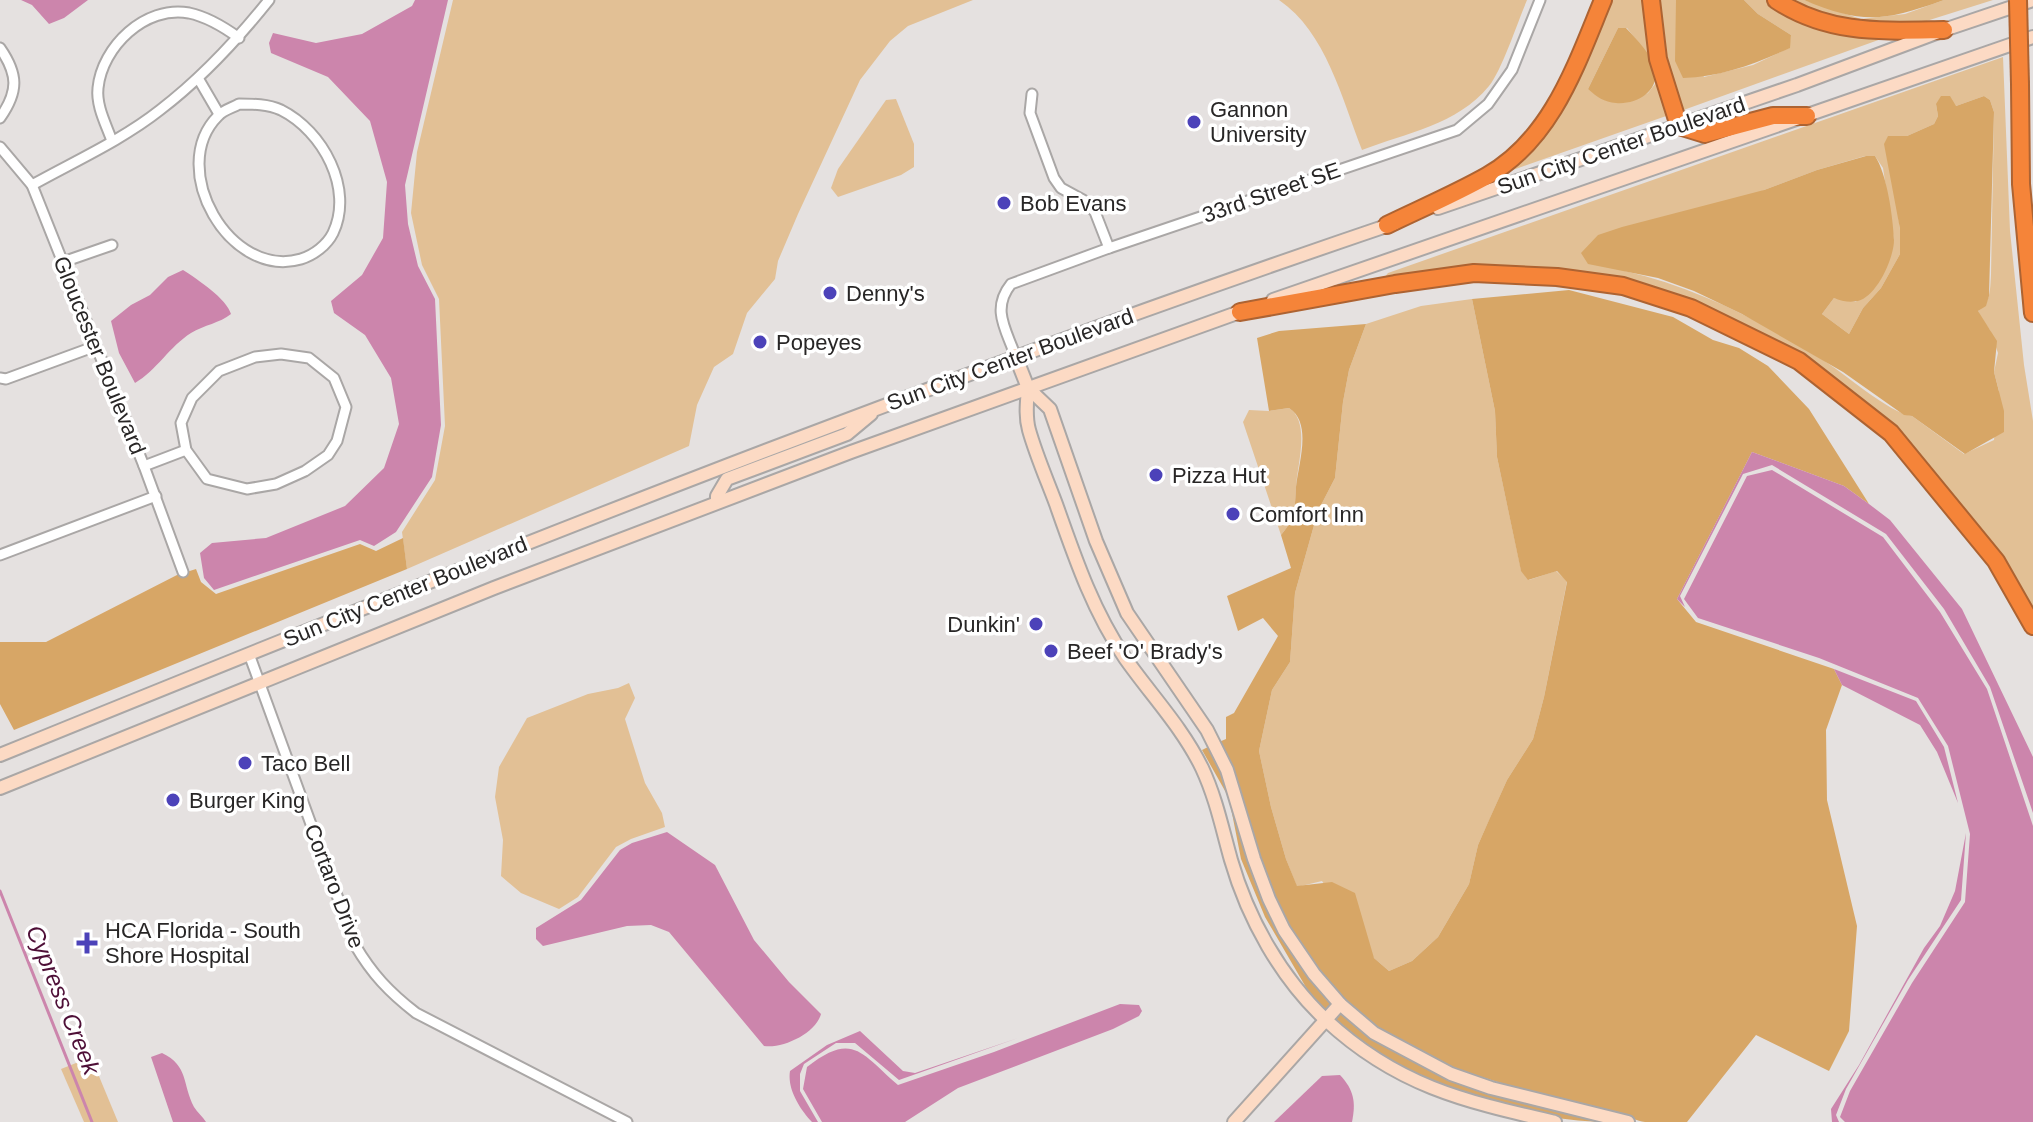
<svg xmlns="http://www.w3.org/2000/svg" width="2033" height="1122" viewBox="0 0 2033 1122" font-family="Arial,sans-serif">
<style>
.green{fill:#e2c095;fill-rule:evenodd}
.forest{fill:#d7a666}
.water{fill:#cc85ac}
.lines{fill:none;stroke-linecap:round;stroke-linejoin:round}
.stream{stroke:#cc85ac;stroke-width:3}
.street-casing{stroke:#aaa7a6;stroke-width:13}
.secondary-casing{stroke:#aaa7a6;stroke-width:16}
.highway-casing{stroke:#ad6332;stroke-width:20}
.street{stroke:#fff;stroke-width:9}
.secondary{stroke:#fcdac4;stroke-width:12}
.highway{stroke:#f58439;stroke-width:16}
.highway-bridge-casing{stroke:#ad6332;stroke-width:20;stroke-linecap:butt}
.highway-bridge{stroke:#f58439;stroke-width:16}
.poi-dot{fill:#4c42b9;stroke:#fff;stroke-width:3}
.labels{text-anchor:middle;stroke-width:7;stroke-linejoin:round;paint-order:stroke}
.poi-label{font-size:22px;fill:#282626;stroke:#fff;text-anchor:start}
.street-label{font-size:22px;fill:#282626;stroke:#fff}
.water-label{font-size:24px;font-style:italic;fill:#4e0f37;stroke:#fff}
</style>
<rect width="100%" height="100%" fill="#e5e1e0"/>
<g class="green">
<path d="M453,0H973L908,26L890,41L860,80L798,214L778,261L775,279L747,313L733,354L714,367L697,405L689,446L407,569L402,532L435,480L445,426L439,299L422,265L411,213L417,152Z"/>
<path d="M1279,0H1527C1518,21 1502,70 1489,86C1457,125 1406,133 1362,150C1342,99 1326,32 1279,0Z"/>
<path d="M1608,0H1645L1669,115L1510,171L1509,167L1523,156ZM1618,28H1627L1651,59L1655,84L1648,93L1632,101L1588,89Z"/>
<path d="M1654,0H1676V17L1704,77L1753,65L1789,48L1791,35L1758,14L1744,0H1769L1884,38L1678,112L1666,72Z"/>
<path d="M1785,0H1804L1861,19L1905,14L1944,0H1993L1920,23L1852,25Z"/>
<path d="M2003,57L2010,231L2024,365L2033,421V616L1999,560L1834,381L1625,283L1384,278L1388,273ZM1984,96L1990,100L1994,112L1991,275C1990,289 1991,303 1978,311L1980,317L1990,330L1998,353L1994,372L1999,391L1994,440L1964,454L1912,416C1889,413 1843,372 1820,358C1759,320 1695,287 1625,271L1764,190L1817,170L1865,156H1875L1883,168L1894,240L1856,302L1834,298L1822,314L1849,334L1863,308L1881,288L1900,254V230L1888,136H1907L1934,124L1938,116L1936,104L1956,106Z"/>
<path d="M896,99L914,144V167L901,175L838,197L831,188L838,169L886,100Z"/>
<path d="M1472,299L1495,411L1497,457L1521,570L1529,580L1556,571L1567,581L1544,697L1533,739L1507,780L1478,845L1469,884L1438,937L1412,961L1389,971L1374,958L1322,881L1297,887L1286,859L1271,807L1259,751L1272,690L1290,662L1295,593L1318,511L1335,478L1343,402L1349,370L1366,324L1421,306Z"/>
<path d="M1289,408C1311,422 1297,466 1296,487C1295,499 1296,507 1291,519C1289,525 1285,530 1281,535L1243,422L1249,410L1269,411Z"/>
<path d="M629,683L635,698L625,719L645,783L662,813L665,827L631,839L616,847L578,897L559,909L521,893L501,876L503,840L495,797L499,767L527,718L588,694L618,688Z"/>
<path d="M91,1057L118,1122H84L61,1069Z"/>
</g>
<g class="forest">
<path d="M1676,0H1744L1758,14L1791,35L1790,48C1755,64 1721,77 1683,78L1675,61Z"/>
<path d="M1804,0H1944C1885,21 1863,25 1804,0Z"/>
<path d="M1618,28H1626C1637,40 1652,54 1655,71C1659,92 1635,105 1616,103C1604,102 1597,97 1588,89Z"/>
<path d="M1941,96H1950L1956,106L1984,96L1990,100L1994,112L1989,296L1986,306L1978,311L1997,341L1994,372L2004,411V432L1965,454L1912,416L1904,415L1843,372L1742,314L1694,291L1658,278L1588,264L1581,253L1598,235L1622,227L1764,190L1817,170L1866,156H1875C1887,174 1893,217 1894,240C1894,258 1877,296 1858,301C1850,303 1841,301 1834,298L1822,314L1849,334L1863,308L1881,288L1900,254V229L1884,144L1888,136H1907L1934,124L1938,116L1936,104Z"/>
<path d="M1569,290L1673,317L1713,340L1739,348L1768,366L1809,409L1869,504L1844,486L1752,452L1677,599L1696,622L1834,669L1842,685L1826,730L1827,800L1857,926L1849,1031L1829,1071L1756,1035L1687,1122C1673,1122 1658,1122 1645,1122C1637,1121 1629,1117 1622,1114C1604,1109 1586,1105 1569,1101C1446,1071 1358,1043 1289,929C1254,871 1248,802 1219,742L1226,739V717L1234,713L1278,636L1263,618L1238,631L1227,596L1291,568L1281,535C1285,530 1289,525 1291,519C1296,508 1295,499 1296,487C1298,465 1313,423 1289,408L1269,411L1257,338L1279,331L1366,324L1349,370L1343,402L1335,478L1318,511L1295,593L1290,662L1272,690L1259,751L1271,807L1286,859L1297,886L1332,882L1355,893L1374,958L1389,971L1412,961L1438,937L1469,884L1478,845L1489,820L1507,780L1533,739L1544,697L1567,582L1557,571L1528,580L1521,571L1497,457L1495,411L1472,299Z"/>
<path d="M403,538L407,569L14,730L0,704V642H46L177,575L196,569L201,582L216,594L360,544L376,551Z"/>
<path d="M1210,746L1222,772L1249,861L1333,1004L1325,1012L1311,996L1265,917L1241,859L1229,798L1202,750Z"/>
<path d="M1341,1011L1372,1038L1450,1079L1609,1122C1541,1122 1458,1099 1398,1066C1375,1054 1354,1035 1333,1019Z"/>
</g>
<g class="water">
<path d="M21,0H88L64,18L49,24L32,5Z"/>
<path d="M415,0H448L405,185L408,224L418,266L435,299L441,425L432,477L396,532L374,546L360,540L214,590L204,578L200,553L212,543L266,538L345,506L384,468L399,424L391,378L365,335L334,313L331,301L362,275L383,238L387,182L370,121L328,77L271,53L269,43L273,33L316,43L362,34L412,6Z"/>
<path d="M183,270C197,279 227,299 231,314C220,323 204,325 191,333C170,346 156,371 135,383L119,353L111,321L131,305L150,295L168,277Z"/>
<path d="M1752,452L1844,486L1869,504L1890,520L1962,609L2033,757V813L1990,687L1944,609L1886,534L1772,465L1743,474L1680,596L1685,607L1677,599Z"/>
<path d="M1772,470L1883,537L1940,612L1987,689L2033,826V1122H1845L1840,1117L1850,1091L1912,983L1965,902L1970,834L1948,746L1918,698L1819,658L1698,618L1684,599L1747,476Z"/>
<path d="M1834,669L1916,701L1944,747L1958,803L1937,752L1920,725L1842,685Z"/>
<path d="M667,832L715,865L754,940L789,982L821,1014C816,1033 783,1049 764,1046L669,932L651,925L627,926L543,946L536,939V928L581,900L620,850L632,843Z"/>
<path d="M1966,833L1961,900L1908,980L1846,1089L1836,1115L1839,1122H1832L1831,1109L1859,1065L1924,948L1940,926L1955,891Z"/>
<path d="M1120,1004L1139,1005L1142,1011L1139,1016L1113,1029L958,1088L905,1122H822L803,1089L807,1067C853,1031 861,1053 898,1085L994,1052Z"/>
<path d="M860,1031L903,1071L915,1073L1024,1036L899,1080L855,1043H836L804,1064L800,1074V1091L818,1122H812C800,1109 787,1089 790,1071L827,1045Z"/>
<path d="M162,1053C189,1066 182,1084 194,1107C197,1112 203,1117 206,1122H173L151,1057Z"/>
<path d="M1340,1075C1354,1090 1356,1102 1352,1122H1274L1322,1076Z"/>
</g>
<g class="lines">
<path class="stream" d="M0,891L92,1122"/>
<defs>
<g id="street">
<path d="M0,48C18,74 19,91 0,118"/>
<path d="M198,78L219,114"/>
<path d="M1032,94L1030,113L1054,178L1061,188L1083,200L1095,212L1109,248"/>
<path d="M239,104C253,104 268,104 281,110C323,131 354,189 333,233C327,245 314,255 301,259C230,280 166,168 218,116C223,110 232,108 239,104Z"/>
<path d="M112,141C106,124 96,106 98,88C102,47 145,5 189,13C208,17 224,27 239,38"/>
<path d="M0,147L32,185L144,466L183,572"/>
<path d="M32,185C75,161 122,140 160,110C202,78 237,40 269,0"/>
<path d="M63,262L112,245"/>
<path d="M281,354L309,358L334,378L346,407L337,441L328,455L305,471L276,484L247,489L207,479L186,450L181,423L192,398L219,371L255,357Z"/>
<path d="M1015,355C1006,329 991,309 1011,284L1109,248L1457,130L1488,104L1512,70L1540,0"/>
<path d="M0,378L6,379L96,346"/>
<path d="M144,466L186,450"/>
<path d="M0,555L156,496"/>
<path d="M249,654L355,945C372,974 389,992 416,1013L627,1122"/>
</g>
<g id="secondary">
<path d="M1438,208L1797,85L1944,30L2033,0"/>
<path d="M1273,300L2033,37"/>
<path d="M1015,355L1028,388L1050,409L1096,541L1127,613L1207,730L1227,770L1254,859L1269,899L1284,930L1314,974L1340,1004L1374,1033L1451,1074L1491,1088L1628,1122"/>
<path d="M1028,388C1027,402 1025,416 1029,430C1036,455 1047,480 1056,504C1075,558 1093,611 1125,658C1151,695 1182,727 1202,768C1216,798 1222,828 1231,860C1248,919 1281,978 1326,1020C1397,1086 1464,1101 1555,1122"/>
<path d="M717,502V496L727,479L847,434L871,414"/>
<path d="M0,755C461,567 923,383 1395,223"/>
<path d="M0,788L494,588L851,452L1248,309"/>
<path d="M1234,1122L1340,1004"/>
</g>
<g id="highway">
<path d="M1651,0L1658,59L1679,126L1705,134L1773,116H1807"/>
<path d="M1776,0C1829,35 1883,31 1944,30"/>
<path d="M2020,84L2021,184L2033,313"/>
<path d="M1387,225C1420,209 1455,194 1487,176C1552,139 1576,65 1603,0"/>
<path d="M1240,312L1395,284L1474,273L1557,277L1623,286L1691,308L1799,361L1891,433L1996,561L2033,626"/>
</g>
</defs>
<use href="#street" class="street-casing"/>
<use href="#secondary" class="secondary-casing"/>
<use href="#highway" class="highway-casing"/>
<use href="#street" class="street"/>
<use href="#secondary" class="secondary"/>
<use href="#highway" class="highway"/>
<defs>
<path id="highway-bridge" d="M2018,0L2020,84"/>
</defs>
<use href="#highway-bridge" class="highway-bridge-casing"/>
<use href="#highway-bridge" class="highway-bridge"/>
</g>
<g class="poi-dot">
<circle cx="1194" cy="122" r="8"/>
<circle cx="1004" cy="203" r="8"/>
<circle cx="830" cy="293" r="8"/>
<circle cx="760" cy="342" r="8"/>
<circle cx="1156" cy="475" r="8"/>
<circle cx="1233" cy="514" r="8"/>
<circle cx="1036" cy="624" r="8"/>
<circle cx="1051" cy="651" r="8"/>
<circle cx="245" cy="763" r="8"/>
<circle cx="173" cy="800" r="8"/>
<path d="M83 931h8v8h8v8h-8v8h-8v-8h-8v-8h8z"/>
</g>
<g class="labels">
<g class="poi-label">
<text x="1210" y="117">Gannon<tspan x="1210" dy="25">University</tspan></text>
<text x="1020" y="211">Bob Evans</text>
<text x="846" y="301">Denny's</text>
<text x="776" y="350">Popeyes</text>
<text x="1172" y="483">Pizza Hut</text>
<text x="1249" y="522">Comfort Inn</text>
<text x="1020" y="632" text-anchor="end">Dunkin'</text>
<text x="1067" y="659">Beef 'O' Brady's</text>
<text x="261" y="771">Taco Bell</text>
<text x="189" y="808">Burger King</text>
<text x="105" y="938">HCA Florida - South<tspan x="105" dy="25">Shore Hospital</tspan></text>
</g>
<g class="street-label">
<text transform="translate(1621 145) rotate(-19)" y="8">Sun City Center Boulevard</text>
<text transform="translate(1271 192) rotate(-19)" y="8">33rd Street SE</text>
<text transform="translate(100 355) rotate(68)" y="8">Gloucester Boulevard</text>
<text transform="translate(1010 359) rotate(-20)" y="8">Sun City Center Boulevard</text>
<text transform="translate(405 591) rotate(-22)" y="8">Sun City Center Boulevard</text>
<text transform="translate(335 886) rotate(69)" y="8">Cortaro Drive</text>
</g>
<g class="water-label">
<text transform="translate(63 1000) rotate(68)" y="8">Cypress Creek</text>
</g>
</g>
</svg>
